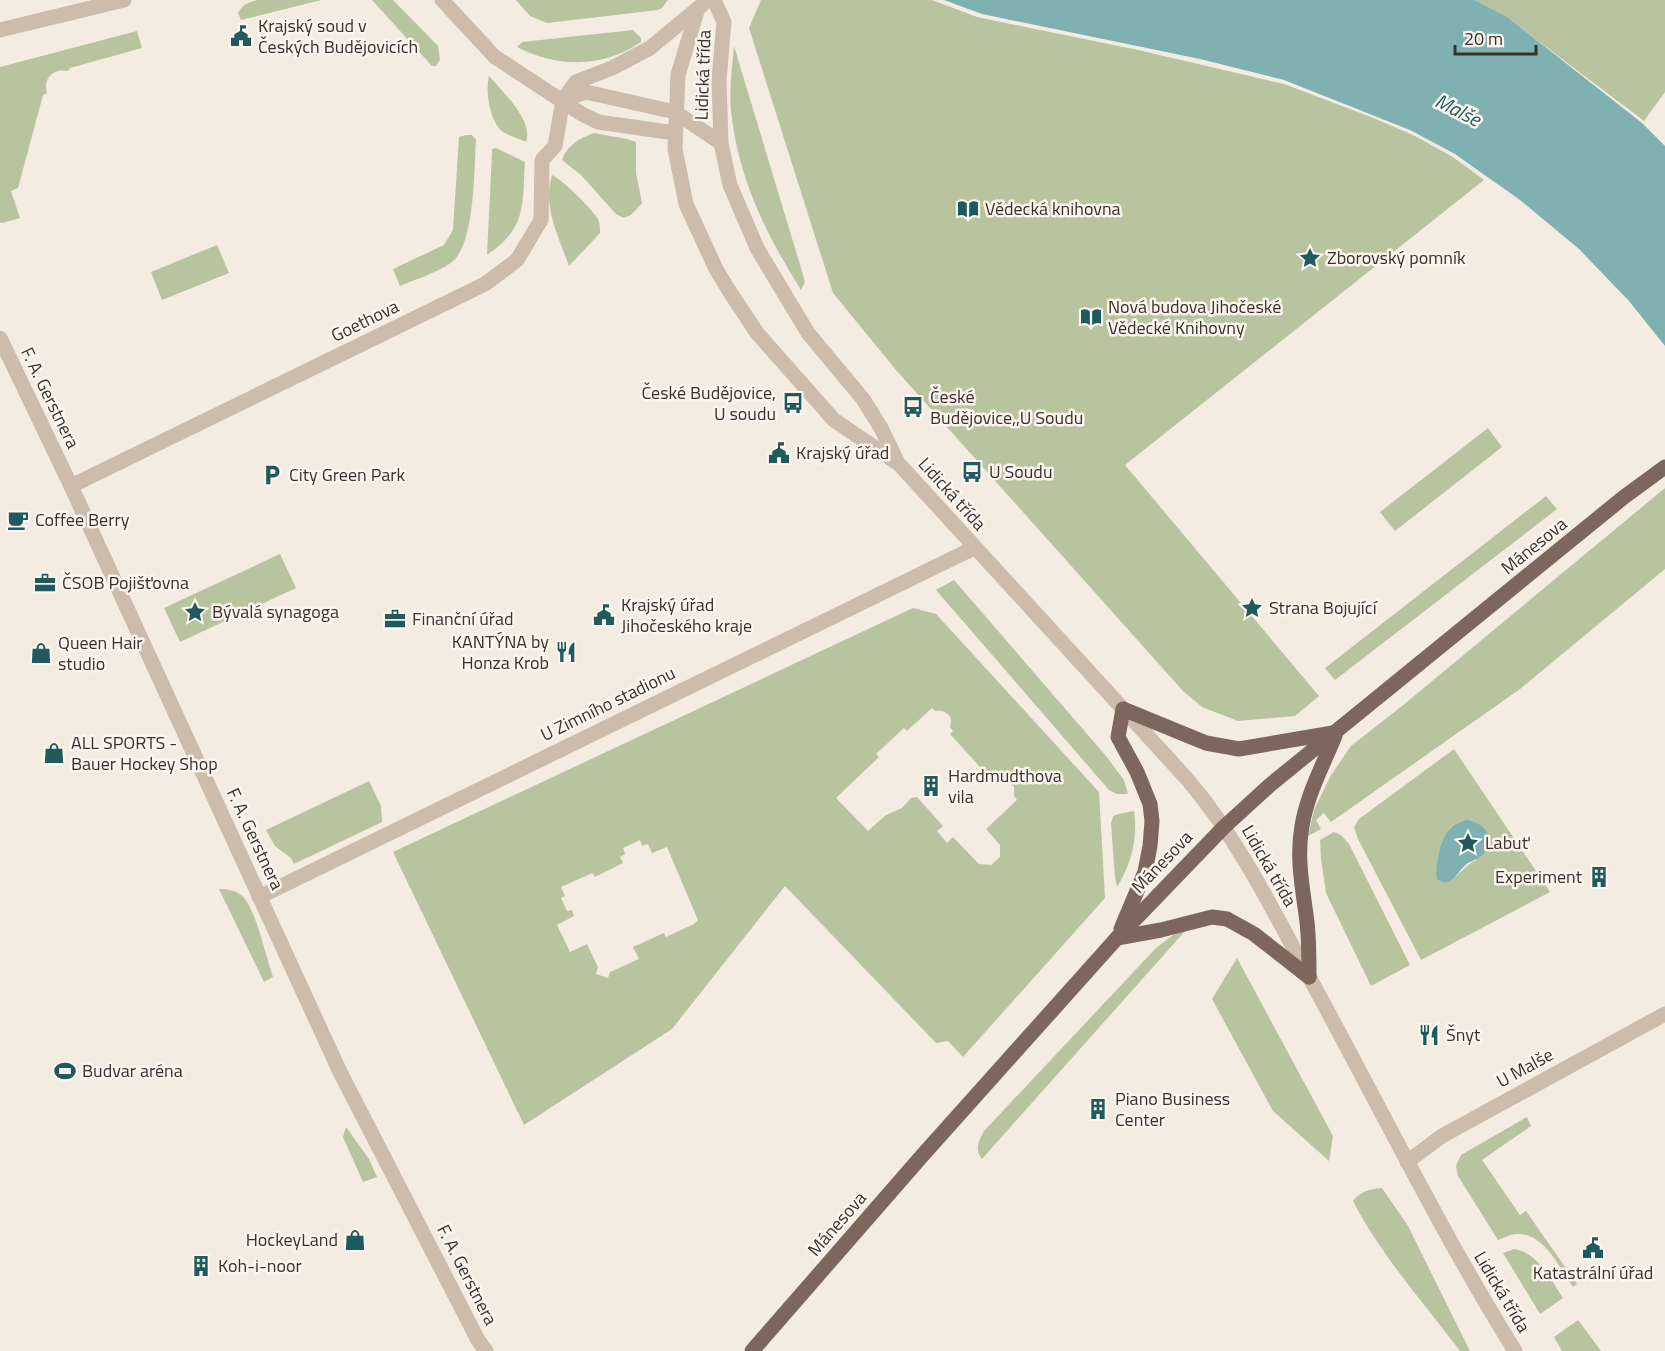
<svg xmlns="http://www.w3.org/2000/svg" width="1665" height="1351" viewBox="0 0 1665 1351" font-family="'Titillium Web',sans-serif">
<style>
.green{fill:#b8c4a0;fill-rule:evenodd}
.water{fill:#7fb0b2}
.lines{fill:none;stroke-linecap:round;stroke-linejoin:round}
.minor{stroke:#cdbbac;stroke-width:15}
.major{stroke:#7d675c;stroke-width:15}
.labels{text-anchor:middle;stroke-width:5;stroke-linejoin:round;paint-order:stroke}
.poi-label{font-size:18px;fill:#3b302b;stroke:#fbf5ee;text-anchor:start}
.street-label{font-size:18px;fill:#3b302b;stroke:#fbf5ee}
.water-label{font-size:20px;font-style:italic;fill:#1f5a5e;stroke:#fbf5ee}
</style>
<rect width="100%" height="100%" fill="#f4ebe1"/>
<g class="green">
<path d="M257,0H321L241,20L238,13C243,4 248,3 257,0Z"/>
<path d="M372,0H393L438,46L440,60L436,66H432Z"/>
<path d="M516,0H668L662,8L658,10L547,23L530,16Z"/>
<path d="M761,0H932L977,17L1138,50L1284,84L1371,117L1413,135L1453,157L1484,180L1125,465L1319,696L1295,716L1238,721L1202,707L1183,691L896,370L833,293L749,28Z"/>
<path d="M1473,0H1665V92L1644,121L1509,19Z"/>
<path d="M633,30L641,38V42C603,68 557,68 517,47L522,42Z"/>
<path d="M137,31L142,48L70,68L68,71C53,68 43,78 47,93L43,95L18,188L11,191L20,218L2,223L0,222V67Z"/>
<path d="M734,46L801,268L805,282L801,290C766,234 738,178 731,111C729,90 732,67 734,46Z"/>
<path d="M489,76C502,91 534,121 526,142C519,139 510,136 503,132C490,122 485,91 489,76Z"/>
<path d="M594,133L627,139L636,142V173L642,203L631,215L624,218L616,214L581,175L562,160C567,145 580,138 594,133Z"/>
<path d="M466,135H472L476,140C474,169 475,244 452,262C441,271 414,280 400,286L393,269L444,245L453,230L459,137Z"/>
<path d="M496,148L525,162C522,207 527,227 487,255L492,153V149Z"/>
<path d="M552,175C564,181 591,208 598,219C600,223 600,229 600,233L569,266C559,237 542,206 552,175Z"/>
<path d="M217,245L229,273L162,300L151,272Z"/>
<path d="M1488,428L1502,447L1395,531L1380,512Z"/>
<path d="M1665,488V569L1520,689L1331,822L1324,813L1316,820L1321,829L1308,836L1314,810L1331,775L1351,746L1402,706Z"/>
<path d="M1546,496L1557,509L1335,680L1325,668Z"/>
<path d="M280,554L296,588L180,642L164,608Z"/>
<path d="M954,580L1106,756L1124,780L1128,794H1117L1109,790L936,590Z"/>
<path d="M913,608L936,614L1099,792L1105,898L963,1057L948,1041L936,1043L785,886L672,1029L524,1125L393,852ZM932,708L935,711C946,709 954,716 950,727L953,731L950,734L991,779L995,776L998,779H1007L1014,787V796L1017,800L986,829L1000,845V857L991,865L979,864L953,837L947,843L937,831L943,826L917,797L911,798L902,808L886,815L868,831L836,798L879,757L876,754L904,728L907,731ZM640,840L642,846L648,844L652,853L667,847L698,920L694,924L666,937L664,933L633,947L639,959L610,972L608,978L596,974L598,967L587,944L570,952L557,925L574,916L572,910L567,911L561,898L565,896L561,887L592,873L595,877L623,863L620,857L625,854L623,848Z"/>
<path d="M1454,749L1550,892L1421,960L1358,839L1354,827L1359,819ZM1451,827L1477,860C1463,865 1456,883 1442,882C1431,861 1441,847 1451,827Z"/>
<path d="M369,781L381,806L382,822L294,864L291,858L275,846L266,830Z"/>
<path d="M1134,811C1138,839 1131,864 1117,887L1115,877L1111,823L1113,816L1118,814Z"/>
<path d="M1334,832L1341,835L1349,844L1410,965L1371,986L1326,893L1321,858L1320,840Z"/>
<path d="M219,889C229,889 239,891 245,899C257,915 266,957 273,977L264,982Z"/>
<path d="M1186,930L982,1159C974,1149 979,1141 984,1131L1156,948L1173,935Z"/>
<path d="M1237,958L1333,1136L1329,1161L1273,1111L1212,999Z"/>
<path d="M1527,1117L1531,1126L1482,1160L1520,1215L1526,1211L1577,1284L1573,1287C1559,1267 1544,1232 1516,1234C1511,1234 1504,1238 1498,1240L1458,1176L1456,1166L1461,1155Z"/>
<path d="M346,1127L369,1159L377,1177L363,1182L343,1137Z"/>
<path d="M1382,1188L1408,1226L1470,1351H1460C1423,1302 1381,1255 1353,1201C1361,1191 1370,1189 1382,1188Z"/>
<path d="M1514,1249C1538,1252 1551,1280 1563,1298L1540,1314L1503,1253Z"/>
<path d="M1578,1320L1601,1351H1562L1554,1337Z"/>
</g>
<g class="water">
<path d="M944,0H1474L1507,17L1642,123L1665,146V346L1629,301L1579,249L1520,200L1455,154L1410,130L1284,80L1200,59L982,14Z"/>
<path d="M1466,820C1483,822 1497,837 1484,853C1479,859 1474,860 1468,863C1458,870 1455,884 1442,882L1437,879C1435,864 1440,837 1452,827C1455,824 1462,822 1466,820Z"/>
</g>
<g class="lines">
<g class="minor">
<path d="M442,0L495,57L582,114L598,122L675,133"/>
<path d="M714,0L724,22L719,80L721,143L730,185L757,248L808,333L863,399L881,428L897,461"/>
<path d="M697,11L678,75L675,149L686,204L716,269L728,289L757,333L834,420L899,464L1188,780C1237,838 1271,906 1307,973C1376,1099 1439,1229 1515,1351"/>
<path d="M0,30L124,0"/>
<path d="M563,100L586,92L675,112L721,143"/>
<path d="M0,338L71,486L340,1072L478,1340L486,1351"/>
<path d="M71,486L485,284L517,260L541,220L542,160L555,146L563,100L576,82L612,68L650,48L708,0"/>
<path d="M259,897L974,548"/>
<path d="M1407,1162L1442,1136L1665,1014"/>
</g>
<g class="major">
<path d="M1121,929L1145,872L1150,846L1152,821L1150,804L1137,772L1118,737L1123,709L1206,743L1239,749L1333,733"/>
<path d="M1117,938L1161,930L1212,917L1227,919L1254,934L1309,977"/>
<path d="M1309,977C1309,959 1309,940 1307,922C1303,890 1296,858 1302,826C1307,795 1323,765 1335,736"/>
<path d="M752,1351L921,1157L1117,938L1224,827L1270,785L1624,497L1665,467"/>
</g>
</g>
<defs>
<symbol id="civic-bare" viewBox="-9 -9 18 18"><path d="M-.6-6.5H3V-4.5H.6V-3L4-1V1h2V6H-6V1h2V-1L-.6-3ZM-1.2 2.5V6h2.4V2.5Z" fill="#1f5a5e" stroke="#fbf5ee" stroke-width="2.5" paint-order="stroke"/></symbol>
<symbol id="library-bare" viewBox="-9 -9 18 18"><path d="M-6-4Q-3-5.5-.7-3.5V5Q-3 3-6 4ZM6-4Q3-5.5 .7-3.5V5Q3 3 6 4Z" fill="#1f5a5e" stroke="#fbf5ee" stroke-width="2.5" paint-order="stroke"/></symbol>
<symbol id="sight-bare" viewBox="-9 -9 18 18"><path d="M0-6L1.8-2.2L6-1.7L2.9 1.2L3.7 5.4L0 3.3L-3.7 5.4L-2.9 1.2L-6-1.7L-1.8-2.2Z" fill="#1f5a5e" stroke="#fbf5ee" stroke-width="2.5" paint-order="stroke"/></symbol>
<symbol id="bus-bare" viewBox="-9 -9 18 18"><path d="M-5-6H5V4H4V6H2V4H-2V6H-4V4H-5ZM-3.5-4V0h7V-4ZM-3.5 1.2v1.5H-2V1.2ZM2 1.2v1.5H3.5V1.2Z" fill="#1f5a5e" stroke="#fbf5ee" stroke-width="2.5" paint-order="stroke"/></symbol>
<symbol id="parking-bare" viewBox="-9 -9 18 18"><path d="M-3.5-5.5H1a3.5 3.5 0 0 1 0 7H-1V5.5H-3.5ZM-1-3.4V-.6H.8a1.4 1.4 0 0 0 0-2.8Z" fill="#1f5a5e" stroke="#fbf5ee" stroke-width="2.5" paint-order="stroke"/></symbol>
<symbol id="cafe-bare" viewBox="-9 -9 18 18"><path d="M-5.5-4.5H6V0H3Q3 3.5 0 3.5H-2.5Q-5.5 3.5-5.5 0ZM3-3.2v2h1.7v-2ZM-6 4.5H4V6H-6Z" fill="#1f5a5e" stroke="#fbf5ee" stroke-width="2.5" paint-order="stroke"/></symbol>
<symbol id="office-bare" viewBox="-9 -9 18 18"><path d="M-6-3h4V-5.5h4V-3h4V5H-6ZM-1-4.5V-3h2v-1.5ZM-6 0V1H6V0Z" fill="#1f5a5e" stroke="#fbf5ee" stroke-width="2.5" paint-order="stroke"/></symbol>
<symbol id="restaurant-bare" viewBox="-9 -9 18 18"><path d="M-5-6h1v4h1v-4h1v4h1v-4h1v5L-1.5 .5V6h-2V.5L-5-1ZM5-6V6H3V1.5H1.5Q1.5-4 5-6Z" fill="#1f5a5e" stroke="#fbf5ee" stroke-width="2.5" paint-order="stroke"/></symbol>
<symbol id="shop-bare" viewBox="-9 -9 18 18"><path d="M-5-2.5h2.3a2.7 3.5 0 0 1 5.4 0H5L5.5 6h-11ZM-1.5-2.5h3a1.5 2.3 0 0 0-3 0Z" fill="#1f5a5e" stroke="#fbf5ee" stroke-width="2.5" paint-order="stroke"/></symbol>
<symbol id="building-bare" viewBox="-9 -9 18 18"><path d="M-4-6H4V6H1V3H-1V6H-4ZM-2.5-4.3h1.7v1.8h-1.7ZM.8-4.3h1.7v1.8H.8ZM-2.5-1h1.7V.8h-1.7ZM.8-1h1.7V.8H.8Z" fill="#1f5a5e" stroke="#fbf5ee" stroke-width="2.5" paint-order="stroke"/></symbol>
<symbol id="stadium-bare" viewBox="-9 -9 18 18"><path d="M0-5a6.5 5 0 1 0 0 10a6.5 5 0 1 0 0-10ZM-3.5-1.8h7v3.6h-7Z" fill="#1f5a5e" stroke="#fbf5ee" stroke-width="2.5" paint-order="stroke"/></symbol>
</defs>
<g fill-rule="evenodd">
<use href="#civic-bare" x="226" y="21" width="30" height="30"/>
<use href="#library-bare" x="953" y="194" width="30" height="30"/>
<use href="#sight-bare" x="1295" y="243" width="30" height="30"/>
<use href="#library-bare" x="1076" y="302" width="30" height="30"/>
<use href="#bus-bare" x="778" y="388" width="30" height="30"/>
<use href="#bus-bare" x="898" y="392" width="30" height="30"/>
<use href="#civic-bare" x="764" y="438" width="30" height="30"/>
<use href="#bus-bare" x="957" y="457" width="30" height="30"/>
<use href="#parking-bare" x="257" y="460" width="30" height="30"/>
<use href="#cafe-bare" x="3" y="505" width="30" height="30"/>
<use href="#office-bare" x="30" y="568" width="30" height="30"/>
<use href="#sight-bare" x="1237" y="593" width="30" height="30"/>
<use href="#sight-bare" x="180" y="597" width="30" height="30"/>
<use href="#civic-bare" x="589" y="600" width="30" height="30"/>
<use href="#office-bare" x="380" y="604" width="30" height="30"/>
<use href="#restaurant-bare" x="551" y="637" width="30" height="30"/>
<use href="#shop-bare" x="26" y="638" width="30" height="30"/>
<use href="#shop-bare" x="39" y="738" width="30" height="30"/>
<use href="#building-bare" x="916" y="771" width="30" height="30"/>
<use href="#sight-bare" x="1453" y="828" width="30" height="30"/>
<use href="#building-bare" x="1584" y="862" width="30" height="30"/>
<use href="#restaurant-bare" x="1414" y="1020" width="30" height="30"/>
<use href="#stadium-bare" x="50" y="1056" width="30" height="30"/>
<use href="#building-bare" x="1083" y="1094" width="30" height="30"/>
<use href="#shop-bare" x="340" y="1225" width="30" height="30"/>
<use href="#civic-bare" x="1578" y="1233" width="30" height="30"/>
<use href="#building-bare" x="186" y="1251" width="30" height="30"/>
</g>
<g class="labels">
<g class="poi-label">
<text x="258" y="32">Krajský soud v<tspan x="258" dy="21">Českých Budějovicích</tspan></text>
<text x="985" y="215">Vědecká knihovna</text>
<text x="1327" y="264">Zborovský pomník</text>
<text x="1108" y="313">Nová budova Jihočeské<tspan x="1108" dy="21">Vědecké Knihovny</tspan></text>
<text x="776" y="399" text-anchor="end">České Budějovice,<tspan x="776" dy="21">U soudu</tspan></text>
<text x="930" y="403">České<tspan x="930" dy="21">Budějovice,,U Soudu</tspan></text>
<text x="796" y="459">Krajský úřad</text>
<text x="989" y="478">U Soudu</text>
<text x="289" y="481">City Green Park</text>
<text x="35" y="526">Coffee Berry</text>
<text x="62" y="589">ČSOB Pojišťovna</text>
<text x="621" y="611">Krajský úřad<tspan x="621" dy="21">Jihočeského kraje</tspan></text>
<text x="1269" y="614">Strana Bojující</text>
<text x="212" y="618">Bývalá synagoga</text>
<text x="412" y="625">Finanční úřad</text>
<text x="549" y="648" text-anchor="end">KANTÝNA by<tspan x="549" dy="21">Honza Krob</tspan></text>
<text x="58" y="649">Queen Hair<tspan x="58" dy="21">studio</tspan></text>
<text x="71" y="749">ALL SPORTS -<tspan x="71" dy="21">Bauer Hockey Shop</tspan></text>
<text x="948" y="782">Hardmudthova<tspan x="948" dy="21">vila</tspan></text>
<text x="1485" y="849">Labuť</text>
<text x="1582" y="883" text-anchor="end">Experiment</text>
<text x="1446" y="1041">Šnyt</text>
<text x="82" y="1077">Budvar aréna</text>
<text x="1115" y="1105">Piano Business<tspan x="1115" dy="21">Center</tspan></text>
<text x="338" y="1246" text-anchor="end">HockeyLand</text>
<text x="218" y="1272">Koh-i-noor</text>
<text x="1593" y="1279" text-anchor="middle">Katastrální úřad</text>
</g>
<g class="street-label">
<text transform="translate(703 75) rotate(-88)" y="6">Lidická třída</text>
<text transform="translate(365 321) rotate(-26)" y="6">Goethova</text>
<text transform="translate(50 398) rotate(64)" y="6">F. A. Gerstnera</text>
<text transform="translate(952 494) rotate(48)" y="6">Lidická třída</text>
<text transform="translate(1534 546) rotate(-39)" y="6">Mánesova</text>
<text transform="translate(608 704) rotate(-26)" y="6">U Zimního stadionu</text>
<text transform="translate(255 839) rotate(65)" y="6">F. A. Gerstnera</text>
<text transform="translate(1162 862) rotate(-46)" y="6">Mánesova</text>
<text transform="translate(1269 866) rotate(60)" y="6">Lidická třída</text>
<text transform="translate(1525 1068) rotate(-29)" y="6">U Malše</text>
<text transform="translate(837 1224) rotate(-49)" y="6">Mánesova</text>
<text transform="translate(467 1275) rotate(63)" y="6">F. A. Gerstnera</text>
<text transform="translate(1502 1292) rotate(59)" y="6">Lidická třída</text>
</g>
<g class="water-label">
<text transform="translate(1458 110) rotate(27)" y="7">Malše</text>
</g>
</g>
<path d="M1455 45v9h81v-9" fill="none" stroke="#3b302b" stroke-width="3"/>
<text x="1464" y="45" font-size="18" fill="#3b302b" stroke="#fbf5ee" stroke-width="4.5" paint-order="stroke">20 m</text>
</svg>
